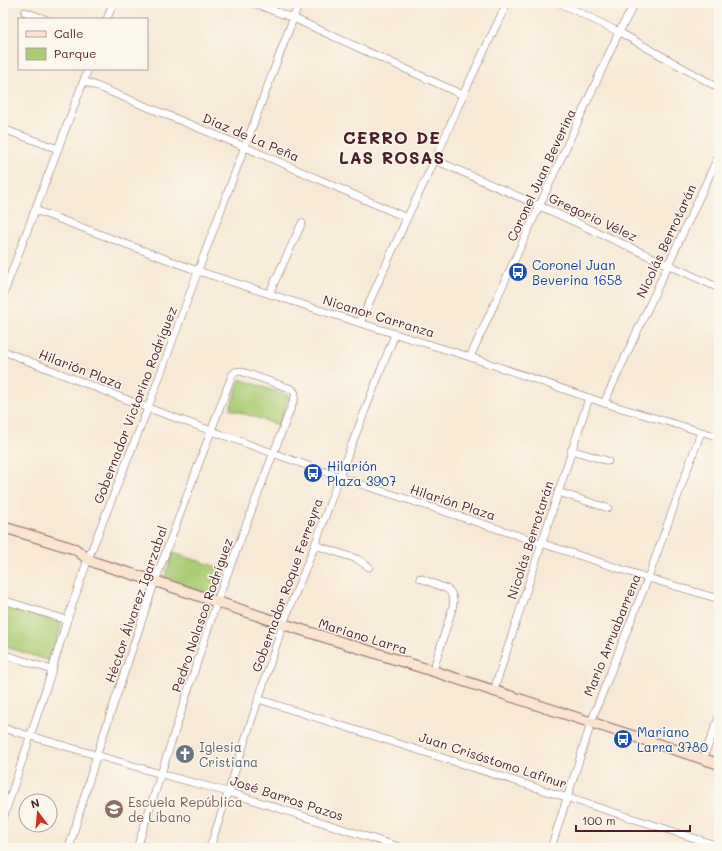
<svg xmlns="http://www.w3.org/2000/svg" width="722" height="851" viewBox="0 0 722 851" font-family="Mali,sans-serif">
<style>
.green{fill:#aacc75;stroke:#7a7650}
.lines{fill:none;stroke-linecap:round;stroke-linejoin:round}
.street-casing{stroke:#876666;stroke-width:8}
.secondary-casing{stroke:#876666;stroke-width:12}
.street{stroke:#fff;stroke-width:7}
.secondary{stroke:#fce5d0;stroke-width:10}
.labels{text-anchor:middle;stroke-width:3;stroke-linejoin:round;paint-order:stroke}
.street-label{font-size:13px;fill:#4a1f2b;stroke:#fbf7ec}
.transit-label{font-size:13px;fill:#164399;stroke:#fbf7ec;text-anchor:start}
.worship-label{font-size:13px;fill:#5b616d;stroke:#fbf7ec;text-anchor:start}
.education-label{font-size:13px;fill:#785e54;stroke:#fbf7ec;text-anchor:start}
.district-label{font-size:17px;font-weight:bold;letter-spacing:1px;fill:#4a1f2b;stroke:#fbf7ec}
</style>
<rect width="100%" height="100%" fill="#fbf7ec"/>
<filter id="ink" filterUnits="userSpaceOnUse"><feTurbulence type="fractalNoise" baseFrequency=".025" numOctaves="2"/><feDisplacementMap in="SourceGraphic" scale="8" xChannelSelector="R" yChannelSelector="G"/><feConvolveMatrix kernelMatrix="1 2 1 2 8 2 1 2 1" color-interpolation-filters="sRGB"/></filter>
<filter id="wash" filterUnits="userSpaceOnUse"><feTurbulence type="fractalNoise" baseFrequency=".012" numOctaves="4" result="noise"/><feDisplacementMap in="SourceGraphic" scale="16" xChannelSelector="R" yChannelSelector="G"/><feGaussianBlur stdDeviation="0.9" result="paint"/><feColorMatrix in="noise" values="0 0 0 0 0 0 0 0 0 0 0 0 0 0 0 0 0 1.4 0 .05"/><feComposite in="paint" operator="in"/></filter>
<g filter="url(#wash)">
<rect width="100%" height="100%" fill="#f7e9d5"/>
<g class="green">
<path d="M240,379L289,396L279,425L230,409Z"/>
<path d="M173,553L224,569L215,596L164,579Z"/>
<path d="M3,605L62,623L50,661L3,646Z"/>
</g>
</g>
<g filter="url(#ink)">
<g class="lines">
<defs>
<g id="street">
<path d="M253,3L293,18L463,95"/>
<path d="M560,3L619,32L719,88"/>
<path d="M25,12L45,19"/>
<path d="M107,19L113,3"/>
<path d="M84,81L245,147L407,218"/>
<path d="M3,129L58,149"/>
<path d="M435,160L540,206L719,288"/>
<path d="M35,210L198,271L360,323L470,357L604,403L719,437"/>
<path d="M269,294L302,223"/>
<path d="M3,295L88,69"/>
<path d="M360,323L407,218L435,160L463,95L507,3"/>
<path d="M3,351L148,408L339,477L648,578L719,599"/>
<path d="M470,357L619,32L635,3"/>
<path d="M604,403L719,155"/>
<path d="M571,450L608,461"/>
<path d="M558,492L608,508"/>
<path d="M315,545L357,559L369,567"/>
<path d="M420,578L447,589C453,593 454,599 453,606L433,671"/>
<path d="M3,600L67,620"/>
<path d="M3,654L52,670"/>
<path d="M494,690L589,398"/>
<path d="M258,699L719,846"/>
<path d="M3,728L161,774L228,792L402,848"/>
<path d="M703,759L719,717"/>
<path d="M3,819L52,670L67,620L88,559L148,408L198,271L299,3"/>
<path d="M69,848L97,754L155,581L232,375L235,372L240,371L292,389L295,393V397L217,601L137,848"/>
<path d="M210,848L283,624L315,545L339,477L395,334"/>
<path d="M551,848L594,714L648,578L701,432"/>
</g>
<path id="secondary" d="M3,527L75,549L88,559L96,563L155,581L283,624L433,671L719,764"/>
</defs>
<use href="#street" class="street-casing"/>
<use href="#secondary" class="secondary-casing"/>
<use href="#street" class="street"/>
<use href="#secondary" class="secondary"/>
</g>
</g>
<defs>
<symbol id="bus-disc" viewBox="-11 -11 22 22"><circle r="9.5" fill="#1a4fb4" stroke="#fbf7ec"/><path d="M-5-6H5V4H4V6H2V4H-2V6H-4V4H-5ZM-3.5-4V0h7V-4ZM-3.5 1.2v1.5H-2V1.2ZM2 1.2v1.5H3.5V1.2Z" fill="#fff"/></symbol>
<symbol id="church-disc" viewBox="-11 -11 22 22"><circle r="9.5" fill="#6b7280" stroke="#fbf7ec"/><path d="M-1.2-6h2.4v3.5h3.3v2.4h-3.3V6h-2.4V-.1h-3.3v-2.4h3.3Z" fill="#fff"/></symbol>
<symbol id="school-disc" viewBox="-11 -11 22 22"><circle r="9.5" fill="#8d6e63" stroke="#fbf7ec"/><path d="M0-5L7-2L0 1L-7-2ZM-4 1L0 2.5L4 1V4Q0 6-4 4Z" fill="#fff"/></symbol>
</defs>
<g fill-rule="evenodd">
<use href="#bus-disc" x="507" y="261" width="22" height="22"/>
<use href="#bus-disc" x="302" y="462" width="22" height="22"/>
<use href="#bus-disc" x="612" y="728" width="22" height="22"/>
<use href="#church-disc" x="174" y="743" width="22" height="22"/>
<use href="#school-disc" x="103" y="798" width="22" height="22"/>
</g>
<g class="labels">
<g class="street-label">
<text transform="translate(251 137) rotate(23)" y="5">Díaz de La Peña</text>
<text transform="translate(541 175) rotate(-65)" y="5">Coronel Juan Beverina</text>
<text transform="translate(593 217) rotate(25)" y="5">Gregorio Vélez</text>
<text transform="translate(666 241) rotate(-65)" y="5">Nicolás Berrotarán</text>
<text transform="translate(379 316) rotate(17)" y="5">Nicanor Carranza</text>
<text transform="translate(81 369) rotate(21)" y="5">Hilarión Plaza</text>
<text transform="translate(135 405) rotate(-69)" y="5">Gobernador Victorino Rodríguez</text>
<text transform="translate(453 502) rotate(18)" y="5">Hilarión Plaza</text>
<text transform="translate(530 540) rotate(-72)" y="5">Nicolás Berrotarán</text>
<text transform="translate(287 585) rotate(-70)" y="5">Gobernador Roque Ferreyra</text>
<text transform="translate(136 604) rotate(-71)" y="5">Héctor Álvarez Igarzabal</text>
<text transform="translate(202 615) rotate(-71)" y="5">Pedro Nolasco Rodríguez</text>
<text transform="translate(612 635) rotate(-68)" y="5">Mario Arruabarrena</text>
<text transform="translate(363 636) rotate(17)" y="5">Mariano Larra</text>
<text transform="translate(493 760) rotate(18)" y="5">Juan Crisóstomo Lafinur</text>
<text transform="translate(287 798) rotate(18)" y="5">José Barros Pazos</text>
</g>
<g class="transit-label">
<text x="532" y="270">Coronel Juan<tspan x="532" dy="15">Beverina 1658</tspan></text>
<text x="327" y="471">Hilarión<tspan x="327" dy="15">Plaza 3907</tspan></text>
<text x="637" y="737">Mariano<tspan x="637" dy="15">Larra 3780</tspan></text>
</g>
<g class="worship-label">
<text x="199" y="752">Iglesia<tspan x="199" dy="15">Cristiana</tspan></text>
</g>
<g class="education-label">
<text x="128" y="807">Escuela República<tspan x="128" dy="15">de Líbano</tspan></text>
</g>
<g class="district-label">
<text x="392" y="144">CERRO DE<tspan x="392" dy="20">LAS ROSAS</tspan></text>
</g>
</g>
<rect width="722" height="851" fill="none" stroke="#fbf7ec" stroke-width="16"/>
<rect x="18" y="18" width="130" height="52" fill="#fbf7ec" stroke="#b4a19f"/>
<rect x="26" y="31" width="20" height="6" fill="#fce5d0" stroke="#b4a19f"/>
<text x="54" y="38" font-size="12" fill="#4a1f2b">Calle</text>
<rect x="26" y="48" width="20" height="12" fill="#aacc75" stroke="#b4a19f"/>
<text x="54" y="58" font-size="12" fill="#4a1f2b">Parque</text>
<g transform="translate(38 813) rotate(344)"><circle r="19" fill="#fbf7ec" stroke="#b4a19f"/>
<path d="M0-3L7 15L0 10L-7 15Z" fill="#c8321e"/>
<text y="-6" font-size="11" font-weight="bold" text-anchor="middle" fill="#4a1f2b">N</text>
</g>
<path d="M576 825v6h114v-6" fill="none" stroke="#4a1f2b" stroke-width="2"/>
<text x="582" y="825" font-size="12" fill="#4a1f2b" stroke="#fbf7ec" stroke-width="3" paint-order="stroke">100 m</text>
</svg>
